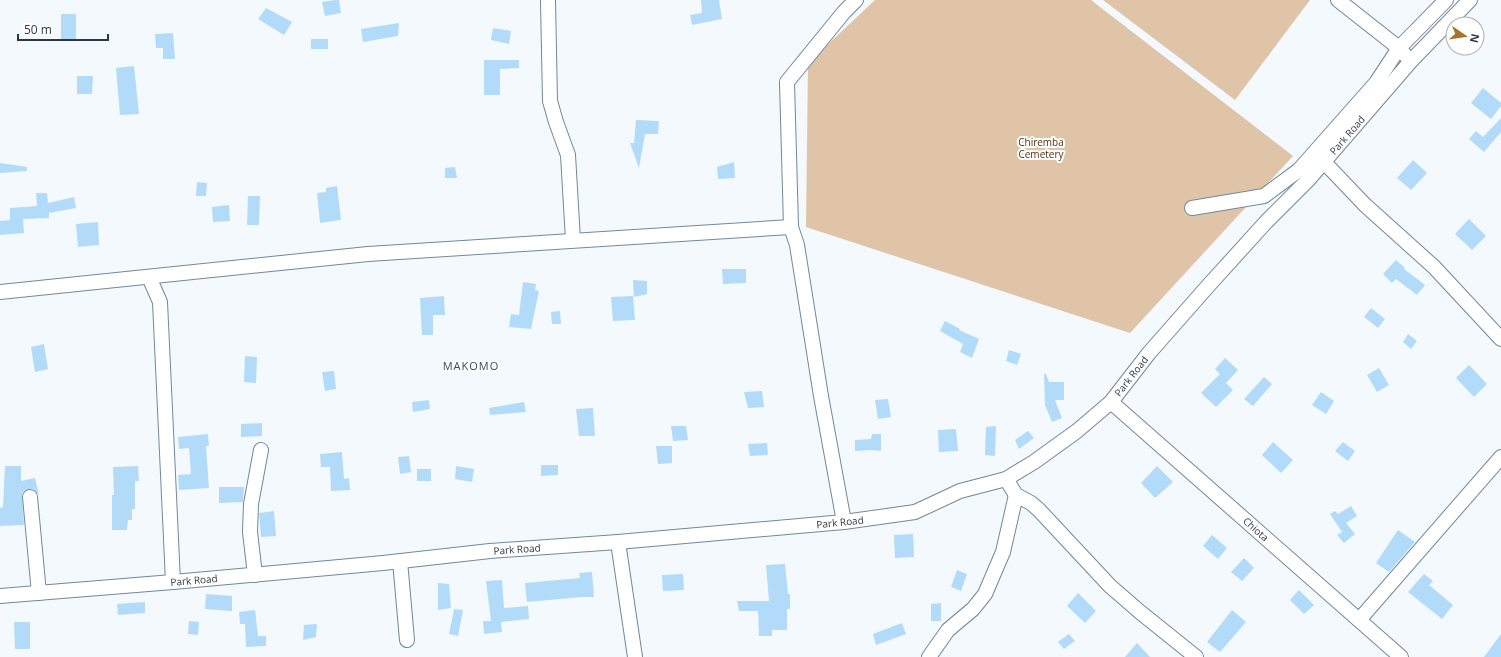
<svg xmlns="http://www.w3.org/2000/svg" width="1501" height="657" viewBox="0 0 1501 657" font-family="'Open Sans',sans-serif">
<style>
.green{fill:#dfc4a8}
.building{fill:#b2dbf9}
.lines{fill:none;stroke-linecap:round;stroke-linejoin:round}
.minor-casing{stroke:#6f899b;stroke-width:16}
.minor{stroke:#fff;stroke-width:14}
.labels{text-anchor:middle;stroke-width:4;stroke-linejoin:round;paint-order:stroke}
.street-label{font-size:10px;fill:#2d3840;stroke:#fff}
.park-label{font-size:10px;fill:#4d310e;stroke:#fff}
.neighbourhood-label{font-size:11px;letter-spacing:1px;fill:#344c5d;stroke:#fff}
</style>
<rect width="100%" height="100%" fill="#f4f9fd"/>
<g class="green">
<path d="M875,0H1091L1293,156L1130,333L806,227L808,63Z"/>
<path d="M1103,0H1310L1235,100Z"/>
</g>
<g class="building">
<path d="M335,0H339L341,13L325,16L322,2Z"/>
<path d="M701,0H719L722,19L692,25L690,15L702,13Z"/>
<path d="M266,8L292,22L284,35L258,19Z"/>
<rect x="61" y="14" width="15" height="25"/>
<path d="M399,23L398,36L363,42L361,29Z"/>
<path d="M493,28L511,31L509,44L491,40Z"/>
<path d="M173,33L175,59H163V48H156L155,34Z"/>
<rect x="311" y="39" width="17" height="10"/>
<path d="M484,60H519V68L500,69V95H484Z"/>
<path d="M134,66L139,114L120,115L116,68Z"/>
<path d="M77,76H93L92,94H77Z"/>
<path d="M1483,88L1501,103V106L1491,119L1471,103Z"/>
<path d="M1501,118V132L1484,152L1469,139L1476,131L1483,137Z"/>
<path d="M636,120L659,121L658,134H645L639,168L630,143H634Z"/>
<path d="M1413,160L1427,173L1411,190L1397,178Z"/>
<path d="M734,162L735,178L718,179L717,167Z"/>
<path d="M0,163L27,167V171L0,173Z"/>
<path d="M455,167L457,178H445V168Z"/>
<path d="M197,182L207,183L206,196H196Z"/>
<path d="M337,186L341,220L320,223L317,193L326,192V188Z"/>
<path d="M36,193H47L48,203L74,197L76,208L49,213V218L23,219L24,233L0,235V221L10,220V208L37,206Z"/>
<path d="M248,196H260L259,225H247Z"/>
<path d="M229,205L230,221L213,222L212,207Z"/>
<path d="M1469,219L1486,236L1472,250L1455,234Z"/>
<path d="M98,222L99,245L78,247L76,224Z"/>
<path d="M1396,260L1405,268L1404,269L1425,285L1417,295L1396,279L1392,283L1383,274Z"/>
<path d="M722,269H746V283L723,284Z"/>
<path d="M633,280L647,281V294L634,297Z"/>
<path d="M523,282L536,284L535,290L539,291L531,329L509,327L511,314L519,315Z"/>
<path d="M444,296L445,315H433V335H422L420,298Z"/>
<path d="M633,296L635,320L613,321L611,297Z"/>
<path d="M1371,308L1385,319L1378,328L1364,317Z"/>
<path d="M560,311L561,324H552L551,312Z"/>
<path d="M945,321L960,329L959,330L979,339L972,358L960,352L963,344L940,331Z"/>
<path d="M1408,334L1417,341L1411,349L1403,342Z"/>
<path d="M44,344L48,369L35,372L31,347Z"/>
<path d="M1009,350L1021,354L1017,365L1006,361Z"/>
<path d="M245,356L257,357L256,383L244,382Z"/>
<path d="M1225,358L1238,370L1226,383L1233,390L1216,407L1201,393L1220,374L1215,369Z"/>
<path d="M1469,365L1487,384L1474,397L1456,378Z"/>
<path d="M1379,368L1389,385L1377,392L1367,375Z"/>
<path d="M334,371L336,389L325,391L322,372Z"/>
<path d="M1044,374H1046L1049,382H1064V400H1055L1062,418L1052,422L1045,405Z"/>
<path d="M1264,377L1272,384L1253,406L1244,399Z"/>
<path d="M762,391L764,407L748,408L744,392Z"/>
<path d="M1321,392L1334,401L1326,414L1312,405Z"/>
<path d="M888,399L891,417L878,419L875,400Z"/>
<path d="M429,400L430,409L413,412L412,402Z"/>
<path d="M524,402L526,412L490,415L489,408Z"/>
<path d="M593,408L595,436H579L576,409Z"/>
<path d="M262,423V436L241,437V424Z"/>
<path d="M671,426H686L688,440L673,441Z"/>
<path d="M996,426L995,456L985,455L986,427Z"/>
<path d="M956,429L958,451L939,452L938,430Z"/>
<path d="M1028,431L1034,438L1019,449L1015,440Z"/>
<path d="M208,434L209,446H206L209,488L179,490L178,475L191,474L189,448L179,449L178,437Z"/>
<path d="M872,434H881V451L872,450L855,451V440L871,439Z"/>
<path d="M1273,442L1293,460L1281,473L1262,455Z"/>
<path d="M1343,442L1355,451L1348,461L1335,451Z"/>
<path d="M767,443L768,455L750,456L748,444Z"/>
<path d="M656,446H672V463L658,464Z"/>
<path d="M342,452L344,479L349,478L350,490L331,491L330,467H321L320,454Z"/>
<path d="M409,456L411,472L400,474L398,457Z"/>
<path d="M541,465H558V475L541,476Z"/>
<path d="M5,466H21V481L35,478L39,495L34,489H30L25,490L22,494L24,525L0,526V508L3,507Z"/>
<path d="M138,466L139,481H135V509H132V520H128L127,530H112V495H114L113,467Z"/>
<path d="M456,466L474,469L472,482L455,479Z"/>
<path d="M1157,466L1173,482L1155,498L1141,483Z"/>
<rect x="417" y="469" width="14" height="12"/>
<path d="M219,487H244L243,502L219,503Z"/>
<path d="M1351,506L1357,516L1346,523L1355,534L1344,543L1337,535L1342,532L1330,514L1335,511L1338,514Z"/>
<path d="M274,511L276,536L261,537L259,513Z"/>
<path d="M1398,530L1415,542L1389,572L1376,563Z"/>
<path d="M913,534L914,557L895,558L894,535Z"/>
<path d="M1212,535L1227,548L1218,559L1203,546Z"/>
<path d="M1244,558L1254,568L1242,581L1231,572Z"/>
<path d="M785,564L788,594H790V609H787V630H772V636H759L758,611H739L737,601H769L766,565Z"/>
<path d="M957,570L967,574L961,591L951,587Z"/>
<path d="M592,572L594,597H582L527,602L525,583L580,578L579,573Z"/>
<path d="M683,574L684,590L663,591L662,575Z"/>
<path d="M1424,574L1433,581L1429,585L1453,605L1442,619L1408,592Z"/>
<path d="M502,580L504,608L528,606L529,619L501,622L502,632L484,634L483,621H491L486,581Z"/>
<path d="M438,583L449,584L451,608L438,610Z"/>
<path d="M1299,590L1314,605L1304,614L1290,600Z"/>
<path d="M1078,593L1096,611L1085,623L1067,606Z"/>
<path d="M206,594L232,596V611L205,609Z"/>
<path d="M145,602V613L118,615L117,604Z"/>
<path d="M941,603V621H931V604Z"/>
<path d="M454,609L463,610L458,636L449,634Z"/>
<path d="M255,610L258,636H266V646L246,647L245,624H240L239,612Z"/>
<path d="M1232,610L1246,622L1220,652L1207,642Z"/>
<path d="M189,621L199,622L198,635L188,634Z"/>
<path d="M14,622H30V649H15Z"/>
<path d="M902,623L906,634L876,645L873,634Z"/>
<path d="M317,624L316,637L303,640L304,625Z"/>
<path d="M1069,634L1075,641L1064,649L1058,642Z"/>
<path d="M1501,634V657H1484Z"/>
<path d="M1137,643L1150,657H1125Z"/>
</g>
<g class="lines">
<defs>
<g id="minor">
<path d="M548,0L550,101L556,122L568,155L573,240"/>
<path d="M1338,0L1399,48L1405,55"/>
<path d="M1324,162L1365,205L1434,267L1501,339"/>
<path d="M1192,208L1264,196L1299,170L1376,83L1399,48L1446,0"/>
<path d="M149,277L160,302L173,582"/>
<path d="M0,292L368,254L791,227"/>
<path d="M1111,402L1401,657"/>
<path d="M1006,479L1016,495L1031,503L1039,510L1110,586L1140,612L1196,657"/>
<path d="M30,497L39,593"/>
<path d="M844,522L821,396L797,245L791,227L787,82L844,12L856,0"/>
<path d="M618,542L635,657"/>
<path d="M400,561L407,640"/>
<path d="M255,575L250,532L251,504L261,450"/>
<path d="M0,596L173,582L383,563L490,551L618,542L844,522L915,512L960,491L1006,479L1034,462L1077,431L1111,402L1149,353L1208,286L1266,222L1309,179L1411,61L1470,0"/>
<path d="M1359,620L1501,457"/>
<path d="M929,657L948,630L973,609L985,594L1003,552L1016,495"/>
</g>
</defs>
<use href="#minor" class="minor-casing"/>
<use href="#minor" class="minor"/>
</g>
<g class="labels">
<g class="street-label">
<text transform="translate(1347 135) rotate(-49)" y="4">Park Road</text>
<text transform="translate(1131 376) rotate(-52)" y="4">Park Road</text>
<text transform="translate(840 522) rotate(-6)" y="4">Park Road</text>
<text transform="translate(1256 529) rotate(42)" y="4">Chiota</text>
<text transform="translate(517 549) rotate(-4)" y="4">Park Road</text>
<text transform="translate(194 580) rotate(-5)" y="4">Park Road</text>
</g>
<g class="park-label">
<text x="1041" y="146">Chiremba<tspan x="1041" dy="12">Cemetery</tspan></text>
</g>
<g class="neighbourhood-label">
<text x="471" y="370">MAKOMO</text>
</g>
</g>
<g transform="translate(1465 36) rotate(103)"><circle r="19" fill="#ffffff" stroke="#abafb3"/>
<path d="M0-3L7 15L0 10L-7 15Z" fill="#a8712d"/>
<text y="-6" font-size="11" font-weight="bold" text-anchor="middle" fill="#2d3840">N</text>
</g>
<path d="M18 34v6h90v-6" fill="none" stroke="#2d3840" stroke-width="2"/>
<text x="24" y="34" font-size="12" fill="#2d3840" stroke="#ffffff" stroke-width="3" paint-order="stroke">50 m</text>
</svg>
